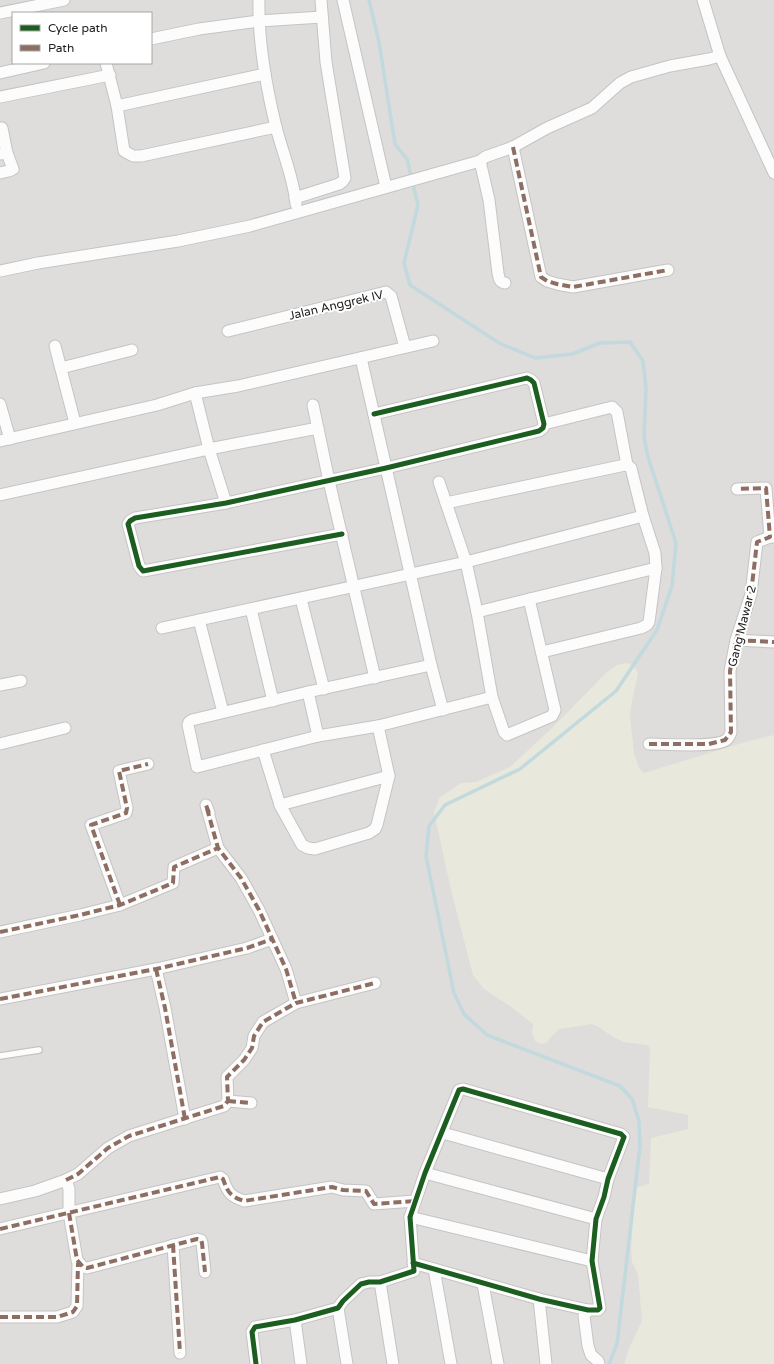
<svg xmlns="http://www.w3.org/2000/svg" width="774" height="1364" viewBox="0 0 774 1364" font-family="'Varela Round',sans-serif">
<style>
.residential{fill:#dedddb;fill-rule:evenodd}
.farmland{fill:#e9e8dc}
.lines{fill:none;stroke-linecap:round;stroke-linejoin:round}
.stream{stroke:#c2d9dd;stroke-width:3.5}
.service-casing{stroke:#c5c4c2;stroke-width:8}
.minor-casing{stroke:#c5c4c2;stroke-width:13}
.service{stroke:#fdfcfc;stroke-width:5.5}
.minor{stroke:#fdfcfc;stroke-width:11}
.quiet{stroke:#8d6e63;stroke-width:4;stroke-dasharray:8 4;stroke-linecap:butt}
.cycleway-casing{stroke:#fff;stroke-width:8}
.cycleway{stroke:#1b5e20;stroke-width:5}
.labels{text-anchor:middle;stroke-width:4;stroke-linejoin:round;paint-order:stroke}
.street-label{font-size:12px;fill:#212121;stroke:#fff}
</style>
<rect width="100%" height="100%" fill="#efedea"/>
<path class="residential" d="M0,0H774V1364H0ZM13,13H151V63H13Z"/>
<path class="farmland" d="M628,663L636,669L638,674L632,700L630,717L634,753L639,768L644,773L742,743L774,735V1364H624L629,1348L642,1321L638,1274L632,1262L631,1250L635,1188L649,1184L651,1138L688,1129V1115L648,1107L650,1050L648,1045L623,1042L610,1035L599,1027L592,1024L559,1029L550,1038L547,1043L541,1044L535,1041L532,1033L533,1024L510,1006L484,989L473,975L451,890L434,812L440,797L461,783L476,782L510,767L552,728L606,673L617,665Z"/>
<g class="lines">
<path class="stream" d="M369,0L379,42L395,144L407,159L418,205L404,263L410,285L499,343L535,358L572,354L600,343L630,342L643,361L646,389L644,437L648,457L676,543L672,586L657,630L616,691L520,769L445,805L429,826L426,856L454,993L464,1014L487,1035L620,1086L632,1099L639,1121L640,1146L617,1344L609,1364"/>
<defs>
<path id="service" d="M0,1056L39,1050"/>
<g id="minor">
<path d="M259,0C258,42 266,86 276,127C282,151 294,179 296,204"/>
<path d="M343,0L386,187"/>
<path d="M0,13L64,0"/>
<path d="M151,39L199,29L259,21L322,17"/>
<path d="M720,56L774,173"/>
<path d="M106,63L117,106L124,151L133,156H141L276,127"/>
<path d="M0,73L44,63"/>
<path d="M0,97L110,75"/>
<path d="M117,106L265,74"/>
<path d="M513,147L541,277L547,281L557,284L573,287L668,270"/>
<path d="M0,154L7,153L2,128"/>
<path d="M480,161L489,200L498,273C499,278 499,282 505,283"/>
<path d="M0,173L9,171L13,169L7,153"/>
<path d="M295,198L339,184L343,181L345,178L326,62L321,0"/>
<path d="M0,271L38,263L178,241L250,226L480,161L485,157L513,147L547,128L592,108L620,83L631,77L670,66L709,59L720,56L703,0"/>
<path d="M228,331L386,292L391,296L405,347"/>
<path d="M55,346L75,423"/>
<path d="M361,358L431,665L443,710"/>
<path d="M61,368L132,350"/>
<path d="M195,393L209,449L226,503"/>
<path d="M0,404L10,439"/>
<path d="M313,405L329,481L375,678"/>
<path d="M544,424L612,407L617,412L627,465"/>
<path d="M0,441L157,405L195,393L238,386L433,341"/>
<path d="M439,482L466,562L477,612L492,697L504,732L507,735L552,716L555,710L529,599"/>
<path d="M737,489L766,488L770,537"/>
<path d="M0,495L209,449L318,428"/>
<path d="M446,503L625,465H627L631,468L643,516L655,553L656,568L649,622L647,625L641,628L542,652"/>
<path d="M342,534L143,571L139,566L128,524L130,521L135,518L226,503L386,468L539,431L543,428L544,424L534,383L531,380L527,378L374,414"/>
<path d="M301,599L324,689"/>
<path d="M251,609L273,701"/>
<path d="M477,612L656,568"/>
<path d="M199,620L223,712"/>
<path d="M162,628L466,562L643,516"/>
<path d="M736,640L774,642"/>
<path d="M431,665L308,692L192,720L189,722L188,725L197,767L318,736L378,726L492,697"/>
<path d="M0,685L21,681"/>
<path d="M308,692L318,736"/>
<path d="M0,744L65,728"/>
<path d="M649,744C665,744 714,748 726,740C729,738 730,735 731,732L730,671L736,640L751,594L757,542L770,537H774"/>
<path d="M263,750L280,805L302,845L308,848L315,849L369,833L375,829L377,825L389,776L378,726"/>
<path d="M280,805L389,776"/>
<path d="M209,813L206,805L218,848L241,878L259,910L286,969L296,1003"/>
<path d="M120,905L91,825L126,813L127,808L119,771L148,764"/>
<path d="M0,932L80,915L120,905L173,883L174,867L218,848"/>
<path d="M156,969L165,1008L185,1119"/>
<path d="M0,999L156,969L247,948L272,939"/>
<path d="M228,1101L251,1103"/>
<path d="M443,1133L608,1179"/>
<path d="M425,1173L596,1219"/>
<path d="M66,1180L78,1174L108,1148L129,1136L224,1106L228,1101L227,1077L244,1060L252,1048L254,1036L263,1022L296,1003L375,983"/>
<path d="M0,1199L35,1191L66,1180L69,1189V1213L77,1260L83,1267L87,1268L197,1239L201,1240L202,1243L205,1272"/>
<path d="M410,1217L592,1261"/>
<path d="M0,1229L220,1177L223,1179C228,1193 230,1196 244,1201L332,1187L343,1190L366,1191L374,1204L415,1201"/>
<path d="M173,1245L180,1353"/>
<path d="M434,1269L451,1364"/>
<path d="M380,1282L393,1364"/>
<path d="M483,1284L498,1364"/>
<path d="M539,1299L546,1364"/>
<path d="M338,1308L347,1364"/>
<path d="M588,1310L584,1316L588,1346L591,1355L598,1361L599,1364"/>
<path d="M0,1317H57L73,1312L77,1306L78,1263"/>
<path d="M295,1320L301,1364"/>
<path d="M256,1364L252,1332L255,1327L295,1320L338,1308L343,1301L361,1284L369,1282H380L414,1271L410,1217L425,1173L459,1090L463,1089L621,1134L624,1137L608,1179L604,1197L596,1219L592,1261L600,1308L598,1310H588L539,1299L413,1263"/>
</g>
</defs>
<use href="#service" class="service-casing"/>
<use href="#minor" class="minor-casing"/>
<use href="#service" class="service"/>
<use href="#minor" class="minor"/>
<g class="quiet">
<path d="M513,147L541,277L547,281L557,284L573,287L668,270"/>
<path d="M736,640L774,642"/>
<path d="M649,744H709L725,740L731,732L730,671L736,640L751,594L757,542L770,537L766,488L737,489"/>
<path d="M209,813L206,805L218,848L241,878L259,910L286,969L296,1003"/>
<path d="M120,905L91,825L126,813L127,808L119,771L148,764"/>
<path d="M0,932L80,915L120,905L173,883L174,867L218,848"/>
<path d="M156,969L165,1008L185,1119"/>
<path d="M0,999L156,969L247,948L272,939"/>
<path d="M228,1101L251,1103"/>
<path d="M66,1180L78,1174L108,1148L129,1136L224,1106L228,1101L227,1077L244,1060L252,1048L254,1036L263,1022L296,1003L375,983"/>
<path d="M69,1213L77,1260L83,1267L87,1268L197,1239L201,1240L202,1243L205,1272"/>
<path d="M0,1229L220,1177L223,1179C228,1193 230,1196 244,1201L332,1187L343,1190L366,1191L374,1204L415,1201"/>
<path d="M173,1245L180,1353"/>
<path d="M0,1317H57L73,1312L77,1306L78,1263"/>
</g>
<defs>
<g id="cycleway">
<path d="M342,534L143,571L139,566L128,524L130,521L135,518L226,503L386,468L539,431L543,428L544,424L534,383L531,380L527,378L374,414"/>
<path d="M256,1364L252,1332L255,1327L295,1320L338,1308L343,1301L361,1284L369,1282H380L414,1271L410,1217L425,1173L459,1090L463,1089L621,1134L624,1137L608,1179L604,1197L596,1219L592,1261L600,1308L598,1310H588L539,1299L413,1263"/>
</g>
</defs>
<use href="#cycleway" class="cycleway-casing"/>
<use href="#cycleway" class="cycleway"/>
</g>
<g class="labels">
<g class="street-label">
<text transform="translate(336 305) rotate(-13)" y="4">Jalan Anggrek IV</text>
<text transform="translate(742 626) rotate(-76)" y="4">Gang Mawar 2</text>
</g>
</g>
<rect x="12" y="12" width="140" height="52" fill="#ffffff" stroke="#a6a6a6"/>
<rect x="20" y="25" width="20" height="6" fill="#1b5e20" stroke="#a6a6a6"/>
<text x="48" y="32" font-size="12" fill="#212121">Cycle path</text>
<rect x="20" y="45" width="20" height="6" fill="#8d6e63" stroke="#a6a6a6"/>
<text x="48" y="52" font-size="12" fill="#212121">Path</text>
</svg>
